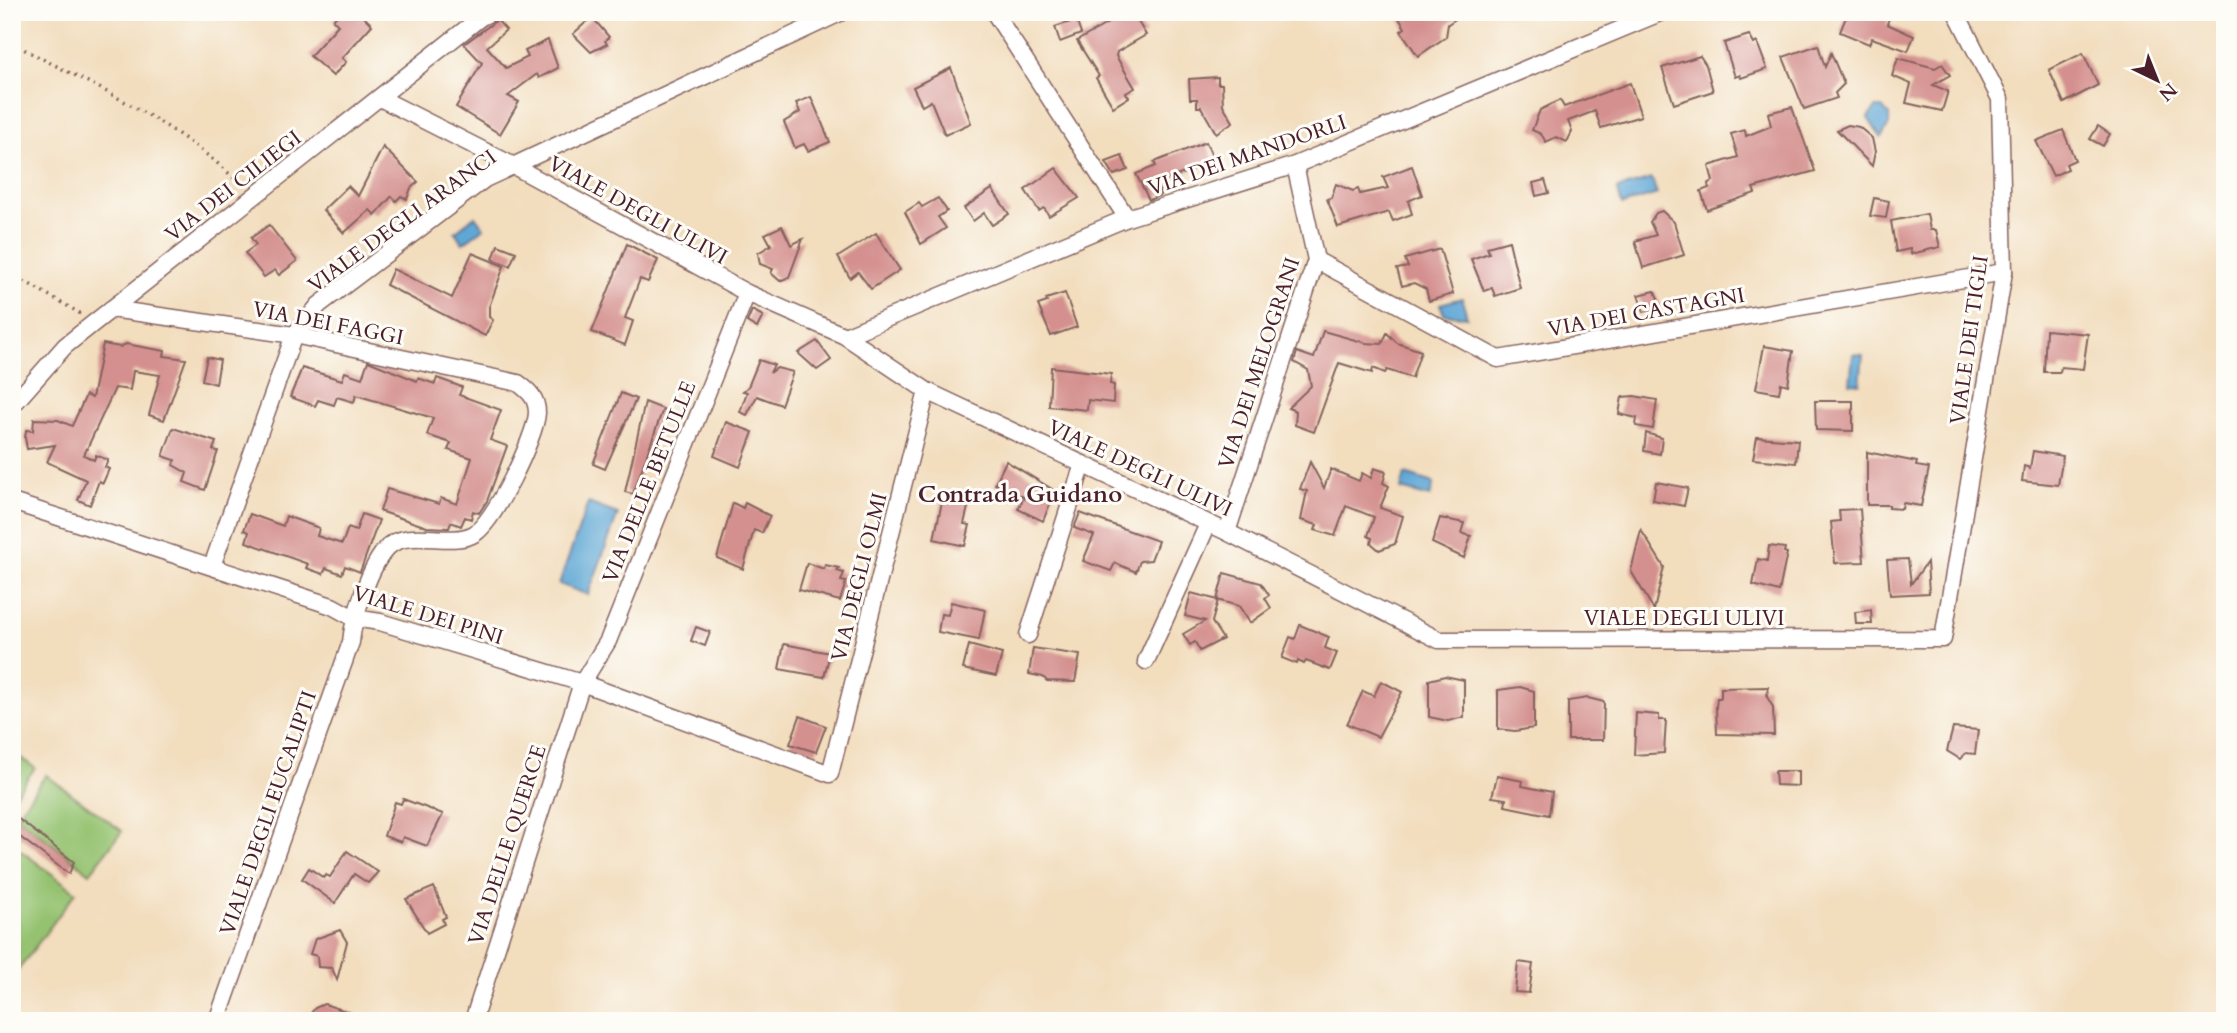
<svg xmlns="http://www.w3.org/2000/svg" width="2237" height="1033" viewBox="0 0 2237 1033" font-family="Cardo,serif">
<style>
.green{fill:#94c270;stroke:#6f704e;stroke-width:2}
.water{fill:#5ea7d5;stroke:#546380;stroke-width:2}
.building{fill:#d4908e}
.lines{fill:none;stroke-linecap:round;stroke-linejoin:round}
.street-casing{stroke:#85625e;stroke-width:19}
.path{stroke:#85625e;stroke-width:3.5;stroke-dasharray:2 5;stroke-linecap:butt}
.street{stroke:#fff;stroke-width:16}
.labels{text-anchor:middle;stroke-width:6;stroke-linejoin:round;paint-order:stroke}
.street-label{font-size:21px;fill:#4a1f2b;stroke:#fdfcf7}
.quarter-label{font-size:24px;font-weight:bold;fill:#4a1f2b;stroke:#fdfcf7}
</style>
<rect width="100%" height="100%" fill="#fdfcf7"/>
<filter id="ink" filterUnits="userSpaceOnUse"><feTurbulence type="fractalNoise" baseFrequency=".0143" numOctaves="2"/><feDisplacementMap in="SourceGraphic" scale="14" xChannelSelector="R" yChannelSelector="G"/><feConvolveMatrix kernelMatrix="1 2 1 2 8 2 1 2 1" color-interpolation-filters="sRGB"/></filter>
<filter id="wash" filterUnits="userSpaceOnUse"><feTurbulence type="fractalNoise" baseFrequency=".00686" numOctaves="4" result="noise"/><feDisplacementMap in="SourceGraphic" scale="28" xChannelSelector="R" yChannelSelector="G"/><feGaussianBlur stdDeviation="1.57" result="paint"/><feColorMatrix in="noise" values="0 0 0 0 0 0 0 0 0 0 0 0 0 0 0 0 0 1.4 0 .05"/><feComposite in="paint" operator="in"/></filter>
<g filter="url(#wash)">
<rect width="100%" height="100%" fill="#f2ddbd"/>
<g class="green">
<path d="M12,752L35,768L12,799Z"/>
<path d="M46,775L122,831L90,873L16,816Z"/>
<path d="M12,844L76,892L16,973L12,970Z"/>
</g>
<g class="water">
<path d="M1876,108H1882L1889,114V125L1881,138L1868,118Z"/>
<path d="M1652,179L1657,194L1622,205L1617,189Z"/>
<path d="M475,216L484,228L463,243L455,232Z"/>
<path d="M1462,298L1467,317L1444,314L1440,304Z"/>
<path d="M1853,354L1863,355L1860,384L1850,383Z"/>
<path d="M1405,474L1434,483L1430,497L1401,489Z"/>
<path d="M588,503L618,514L588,595L559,584Z"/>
</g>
<g id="blocks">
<g class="building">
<path d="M340,12H359L372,25L342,58L346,62L333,76L310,56L338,25L333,20Z"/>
<path d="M1127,12H1132L1146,35L1117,52L1116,56L1135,88L1126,93L1129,97L1113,107L1096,78L1099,76L1077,41Z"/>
<path d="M1395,12H1466L1448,24L1446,37L1418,56L1401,31L1405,28Z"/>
<path d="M1848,12H1874L1889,18L1887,24L1914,36L1908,51L1872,38L1869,44L1840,32Z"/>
<path d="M592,17L609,37L605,41L607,44L591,52L573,34Z"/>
<path d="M497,20L506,30L487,47L506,68L528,57L525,51L548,40L558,68L539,78L537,74L508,96L519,102L500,134L456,107L482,63L464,44Z"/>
<path d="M1076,20L1081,34L1060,42L1055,27Z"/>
<path d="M1749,35L1754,44L1757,42L1767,69L1741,78L1740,75L1735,77L1724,43Z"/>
<path d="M1818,45L1825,67L1831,53L1844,84L1835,93L1837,98L1804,109L1783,57Z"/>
<path d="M2083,53L2098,85L2064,103L2049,70Z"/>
<path d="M1700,56L1706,65L1713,91L1674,104L1662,68Z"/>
<path d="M1898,58L1935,68L1942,64L1950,75L1933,85L1948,91L1942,111L1906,103L1911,84L1892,76Z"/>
<path d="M951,68L971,123L945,135L931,101L922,106L913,87Z"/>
<path d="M1218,77V84H1222L1223,105L1233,122L1216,133L1201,107H1197V99H1190L1189,79Z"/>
<path d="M1630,83L1641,116L1601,128L1595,111L1568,121L1572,132L1567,142L1556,137L1546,142L1541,134L1532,130L1540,110L1560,100L1564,107Z"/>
<path d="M811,97L830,142L808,151L804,144L795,148L784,122L800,112L796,103Z"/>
<path d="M1792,107L1815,171L1753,188L1755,193L1707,210L1701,191L1709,188L1708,184L1713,181L1709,166L1738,157L1731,134L1745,130L1746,136L1771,126L1768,113Z"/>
<path d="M1848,125L1859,127L1872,138L1875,152L1872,166L1837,130Z"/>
<path d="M2098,126L2110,134L2103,146L2090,139Z"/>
<path d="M2063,130L2075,160L2066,164L2068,169L2053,176L2036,141Z"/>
<path d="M1206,142L1214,161L1156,184L1161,195L1149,200L1136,174L1156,166L1154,162Z"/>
<path d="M383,147L418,182L411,188L407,199L401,196L396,201L392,196L375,215L370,210L344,233L323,210L348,186L358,196Z"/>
<path d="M1122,156L1128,170L1114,175L1106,162Z"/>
<path d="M1412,166L1422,195L1408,201L1412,214L1393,221L1389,212L1338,227L1327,199L1331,198L1336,184L1353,191L1358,189L1360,194L1388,188L1383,177Z"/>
<path d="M1056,168L1079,198L1049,216L1044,208L1039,211L1025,190Z"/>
<path d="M1545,180L1549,193L1536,196L1533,183Z"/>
<path d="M992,189L1009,214L992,225L984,213L973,221L964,208Z"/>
<path d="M938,198L947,211L938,217L946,228L921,244L905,212L919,203L922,207Z"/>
<path d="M1874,198L1889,201L1886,218L1870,216Z"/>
<path d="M1662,211L1674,222L1684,255L1643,268L1635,241L1656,235L1650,222L1656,213Z"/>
<path d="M1927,214L1930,230H1936L1940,247L1911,254L1910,249L1896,252L1891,221Z"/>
<path d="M269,225L297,261L279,275L275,270L264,277L245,253L256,245L251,238Z"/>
<path d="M782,226L791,245L803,239L789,277L780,281L771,273L773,269L760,264L758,253L771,245L765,234Z"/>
<path d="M876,233L900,270L871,289L858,272L850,278L838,257Z"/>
<path d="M1509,241L1520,288L1495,296L1492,288L1484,291L1471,259L1489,253L1487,247Z"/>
<path d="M627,244L658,260L648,282L640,279L625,318L633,321L625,345L592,332Z"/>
<path d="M498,245L516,252L510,266L493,259Z"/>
<path d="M1440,249L1453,294L1429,301L1426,289L1414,283L1402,286L1397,269L1408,267L1405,259Z"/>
<path d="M472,253L504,266L489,307V317L493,320L485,336L386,285L393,269L452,298Z"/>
<path d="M1655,291L1661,307L1644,312L1638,295Z"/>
<path d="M1065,293L1077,327L1051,336L1038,305L1047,302L1046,299Z"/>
<path d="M752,310L763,316L757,328L747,322Z"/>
<path d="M2046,330L2088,334L2083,369L2061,367L2060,372H2044Z"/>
<path d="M1323,331L1366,343L1382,344L1387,333L1397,343L1421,351L1412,378L1387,370L1385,373L1373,368L1372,373L1339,363L1314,432L1295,425L1296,411L1288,408L1311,386L1308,370L1294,362L1297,352L1314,358Z"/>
<path d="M817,341L831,360L817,370L798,353Z"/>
<path d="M103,344L120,347L126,344L165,351L164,356L186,359L164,420L149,415L160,375L133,371L130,390L115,388L84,455L94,460L96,455L108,460L105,467L109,469L103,483L99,481L90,505L78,500L86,480L47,462L55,445L27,449L25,438L26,430L33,431L34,419L58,420L72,426L86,395L92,398Z"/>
<path d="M1764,346L1793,351L1788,385L1781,383L1779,393L1756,389Z"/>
<path d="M207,357L220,360L216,384L202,380Z"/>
<path d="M759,360L774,365L770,373L777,368L793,372L781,405L757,396L747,415L740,412L747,392L743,391L748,387Z"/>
<path d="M368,361L417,381L418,378L435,384L437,378L462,387L459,395L501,410L490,440L507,446L487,501L479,513L473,511L471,519L465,517L461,526L451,522L449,528L427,527L380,511L387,489L439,504L441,498L457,504L472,458L448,450L451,443L427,435L433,418L356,395L354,402L337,397L334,405L318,400L315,406L290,397L302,368L342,380L345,372L362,378Z"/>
<path d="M1051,367L1111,374L1110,384L1114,385L1113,403L1088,400L1087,410L1049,406Z"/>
<path d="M621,393L636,399L605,469L593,464Z"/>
<path d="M1634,396L1657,400L1653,429L1636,426L1637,418L1619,414L1622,397Z"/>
<path d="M1815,401H1853V431L1816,430Z"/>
<path d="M645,402L663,409L633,494L625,492Z"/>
<path d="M726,422L753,432L740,467L714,456Z"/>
<path d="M173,428L216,442L213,450L218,451L205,490L184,482L187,473L173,465L175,460L163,456Z"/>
<path d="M1646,433L1662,438L1660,454L1644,451Z"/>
<path d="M1757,437L1798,440L1796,463L1753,459Z"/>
<path d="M2033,451L2063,456L2058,485L2022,481L2024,466L2030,468Z"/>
<path d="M1867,452L1917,462L1916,466L1929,468L1921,506L1903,503L1902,509L1889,508V505H1867Z"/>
<path d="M1006,461L1055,491L1043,521L1018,509L1024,497L995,484Z"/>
<path d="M1310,462L1324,488L1331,469L1359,481L1362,473L1371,478L1374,468L1386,472L1383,483L1389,486L1380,508L1403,516L1395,544L1379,550L1371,543L1372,538L1368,536L1374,517L1346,506L1335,536L1315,530L1317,525L1301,520L1307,491L1300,489Z"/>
<path d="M1656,482L1688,488L1684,506L1653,500Z"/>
<path d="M943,497L969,503L964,524L970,525L965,546L934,539Z"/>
<path d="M733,503L743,508L745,503L770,516L762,533L754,530L743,569L717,558Z"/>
<path d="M1860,509L1864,562L1835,563L1831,522L1840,521L1839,510Z"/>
<path d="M1080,513L1158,541L1151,560L1140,561L1136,572L1115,563L1111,571L1083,561L1094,535L1074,528Z"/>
<path d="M250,514L283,526L286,516L319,528L317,536L342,544L348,528L356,531L362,514L379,520L360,572L345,566L342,574L326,568L323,574L306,568L308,564L246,542L249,532L244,530Z"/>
<path d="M1440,518L1464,523L1461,533L1471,536L1464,558L1432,543Z"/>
<path d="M1641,530L1664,567L1654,610L1631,571Z"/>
<path d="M1769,546L1785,548L1784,552L1787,553L1779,592L1753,585L1758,559L1767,561Z"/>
<path d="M1908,559L1911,584L1927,562L1929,593L1890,595L1887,560Z"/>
<path d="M807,563L824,569L825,565L839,568L837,571L844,573L841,581L846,582L840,601L799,590Z"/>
<path d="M1224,573L1261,583L1269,595L1265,598L1271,608L1250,623L1239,606L1217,600Z"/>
<path d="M1191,593L1218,600L1212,622L1223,639L1200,651L1195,642L1190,645L1183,634L1205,621L1185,616Z"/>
<path d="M951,602L985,610L979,640L938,632L941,614L948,615Z"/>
<path d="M1871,610L1872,624H1856L1855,612Z"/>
<path d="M1300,625L1329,637L1325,648L1337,653L1330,670L1306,661L1304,664L1298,661L1297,664L1282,658L1290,637L1295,639Z"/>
<path d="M696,627L710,632L705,646L691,641Z"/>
<path d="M784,644L830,653L824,677L779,669Z"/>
<path d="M969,645L1002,654L996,676L963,669Z"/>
<path d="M1033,648L1080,655L1075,682L1047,681L1043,677L1029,674Z"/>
<path d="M1445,676L1464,680V717L1448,721L1429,717V680Z"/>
<path d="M1381,681L1402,692L1378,737L1347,724L1363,691L1374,696Z"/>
<path d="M1520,687L1534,691V728L1515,731L1498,729V690Z"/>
<path d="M1768,687L1767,697L1773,707L1774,735L1717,734L1716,707L1717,698H1721V688Z"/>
<path d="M1588,698L1604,702L1603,740H1568V701Z"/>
<path d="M1636,713L1659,715V720H1666L1664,753L1634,755Z"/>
<path d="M800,716L826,726L816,752L790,744Z"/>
<path d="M1953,728L1978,730L1975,754L1966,753L1960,759L1947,751Z"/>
<path d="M1775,771H1798V786L1776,785Z"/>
<path d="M1497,776L1523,781L1522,786L1552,792L1549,815L1505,806L1506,799L1492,797Z"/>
<path d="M403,799L443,814L427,846L403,837L401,842L384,836L395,802L401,804Z"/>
<path d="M12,814L74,862L69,874L12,831Z"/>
<path d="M347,851L378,872L368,883L354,874L335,903L302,879L309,868L324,878L326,875L330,877Z"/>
<path d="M434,887L446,917L442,919L444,924L427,933L406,899Z"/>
<path d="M340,930L347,942L337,980L332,968L318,967L317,956L310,954L315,939Z"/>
<path d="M1518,962L1533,964L1529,993L1515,992Z"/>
<path d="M324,1004L367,1018V1021H305L315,1008Z"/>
</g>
</g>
</g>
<g filter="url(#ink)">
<use href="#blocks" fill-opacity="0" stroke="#85625e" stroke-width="2"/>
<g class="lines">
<defs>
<g id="street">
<path d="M994,12L1127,218"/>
<path d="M380,98L512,165L747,293L845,336L927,391L1227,532L1439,640L1943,639L2004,272L2000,99L1956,12"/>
<path d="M1316,260L1498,359L2004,272"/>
<path d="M111,309L294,335L518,383C529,391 537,398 537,413C536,436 493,526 472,535C448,546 408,528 388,547C370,564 353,618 351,642L217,1021"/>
<path d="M845,336L1127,218L1295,165L1662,12"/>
<path d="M12,406L65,346L95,322L481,17L491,12"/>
<path d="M12,502L332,606L354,618L380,622L582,683L830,774L927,391"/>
<path d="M1227,532L1316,260L1295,165"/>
<path d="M212,566L294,335L319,305L485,179L842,12"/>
<path d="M1028,635L1083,464"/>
<path d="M1146,661L1208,524"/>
<path d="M473,1021L582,683L608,641L747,293"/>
</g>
</defs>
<use href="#street" class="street-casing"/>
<g class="path">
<path d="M12,28L22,12"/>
<path d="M12,43C91,85 179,122 242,186"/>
<path d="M12,274L81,314"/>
</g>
<use href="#street" class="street"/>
</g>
</g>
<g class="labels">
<g class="street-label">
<text transform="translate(1247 155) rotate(-19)" y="7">VIA DEI MANDORLI</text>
<text transform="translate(233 186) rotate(-38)" y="7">VIA DEI CILIEGI</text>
<text transform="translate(638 210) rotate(29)" y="7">VIALE DEGLI ULIVI</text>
<text transform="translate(402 221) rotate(-36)" y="7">VIALE DEGLI ARANCI</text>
<text transform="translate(1646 312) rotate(-10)" y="7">VIA DEI CASTAGNI</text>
<text transform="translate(328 323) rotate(11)" y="7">VIA DEI FAGGI</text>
<text transform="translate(1969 340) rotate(-82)" y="7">VIALE DEI TIGLI</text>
<text transform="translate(1259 363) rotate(-72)" y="7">VIA DEI MELOGRANI</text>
<text transform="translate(1140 468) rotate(25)" y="7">VIALE DEGLI ULIVI</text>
<text transform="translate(649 482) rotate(-68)" y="7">VIA DELLE BETULLE</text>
<text transform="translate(859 577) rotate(-76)" y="7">VIA DEGLI OLMI</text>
<text transform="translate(428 615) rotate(17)" y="7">VIALE DEI PINI</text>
<text x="1684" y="625">VIALE DEGLI ULIVI</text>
<text transform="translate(268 813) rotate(-71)" y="7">VIALE DEGLI EUCALIPTI</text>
<text transform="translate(507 845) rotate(-72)" y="7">VIA DELLE QUERCE</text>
</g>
<g class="quarter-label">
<text x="1020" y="502">Contrada Guidano</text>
</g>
</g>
<rect width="2237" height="1033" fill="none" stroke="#fdfcf7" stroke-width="42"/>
<g transform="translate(2157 80) rotate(137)" stroke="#fdfcf7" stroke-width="5" paint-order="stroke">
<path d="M0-5L12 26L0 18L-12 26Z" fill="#4a1f2b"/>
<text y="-10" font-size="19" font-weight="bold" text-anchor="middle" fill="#4a1f2b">N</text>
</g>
</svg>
